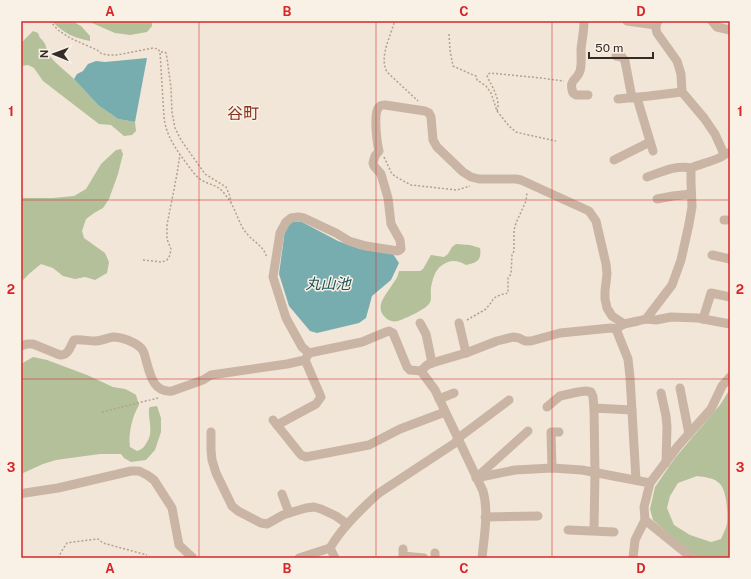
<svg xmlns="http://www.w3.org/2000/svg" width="751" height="579" viewBox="0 0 751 579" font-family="'Public Sans','Noto Sans JP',sans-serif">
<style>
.green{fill:#b4c099;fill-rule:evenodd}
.water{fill:#78adaf}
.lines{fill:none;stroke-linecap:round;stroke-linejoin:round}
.path{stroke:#b59f90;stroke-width:1.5;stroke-dasharray:2 2;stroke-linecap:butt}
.minor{stroke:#cab5a5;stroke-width:9}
.grid{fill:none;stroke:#d62828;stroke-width:1;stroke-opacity:0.55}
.labels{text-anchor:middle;stroke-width:3;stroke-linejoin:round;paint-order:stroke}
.water-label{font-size:15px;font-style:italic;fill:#1c5457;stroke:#f9f0e6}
.quarter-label{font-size:16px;fill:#85351f;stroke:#f9f0e6}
.neatline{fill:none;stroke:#d62828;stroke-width:1.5}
.grid-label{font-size:13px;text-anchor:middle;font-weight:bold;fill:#d62828}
</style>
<rect width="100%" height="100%" fill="#f2e6d9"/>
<g class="green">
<path d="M52,21H72L81,26L90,36V41C74,38 63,33 52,21Z"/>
<path d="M91,21H152V26L147,32L130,35L115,33L92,23Z"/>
<path d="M33,31L38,33L40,38C45,42 47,47 47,53L55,62L74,79L98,105L118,119L135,122L136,131L132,135L124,136L111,125L99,124L43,81L34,68L28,65L21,66V43Z"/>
<path d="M121,149L123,154L118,174L109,199L103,208L94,213L86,219L82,231L84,238L105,253L109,262L107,273L95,280L85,277L75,279L63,276L53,268L41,264L30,273L21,282V198H53L74,196L86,189L101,164L116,150Z"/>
<path d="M456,244L470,245L480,248C482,260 477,263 466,265C457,260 450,259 441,266C435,270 432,281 431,288C430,294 433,300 428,305C424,310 404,319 398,321C394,322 390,321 387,319C372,307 387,294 394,282C397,279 398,275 399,271H420L423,269L431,255L444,257L448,254L452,247Z"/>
<path d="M33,357L47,360L87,375L113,387L125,389L131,392L136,395L139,405C132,417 128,434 130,447L137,451C143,449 144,447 147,442C154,432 148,421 149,409L150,407L157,406L161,418V432L155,450L146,460L131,462L124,458L121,454H100L56,460L43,464L21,474V364Z"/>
<path d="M730,389V558H699L681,545L653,520L650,509L655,487L675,458L720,405ZM697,476C705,477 715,478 720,484C727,491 728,515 727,524C726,529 723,534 721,539L711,542L690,535L674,525L667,508L670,496L678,483Z"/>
</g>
<g class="water">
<path d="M147,58L135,122L118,119L98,105L74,79L77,74L83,71L88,64L96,61L105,62Z"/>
<path d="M292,221L302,222L338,241L360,249L393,254L399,263L391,280L372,296L366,318L359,323L317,333L310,331L289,306L279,274L285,230Z"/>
</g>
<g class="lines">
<g class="path">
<path d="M50,21L58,30L70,38L97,50L102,54L109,55H117L153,48L158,49L160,52L164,117C166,137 178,152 190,168C193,172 196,176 200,179C208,185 217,184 224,193C226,196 229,199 231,203C237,213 240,227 248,235C256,244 263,245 267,258"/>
<path d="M394,23C390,38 379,57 387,72L418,101"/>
<path d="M449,34L450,50L453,66L473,75L476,76L477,80L486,86L491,93L497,111L509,126L516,132L524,134L556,141"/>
<path d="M161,52H164L166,53L167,58L171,88L172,112L175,128L181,140L205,174L226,187L230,196L231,202"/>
<path d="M497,111C500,104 496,94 493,88C491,83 488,80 487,75L490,73L541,78L564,81"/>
<path d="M384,157L392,174L398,178L411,185L457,190L470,186"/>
<path d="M143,260L162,262L167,260L170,255L171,249L167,239V225L177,174L180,154"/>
<path d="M467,320L486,309L490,304L494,298L500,295L508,293V278L511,274L512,255L514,251V230L516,223L526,201L527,192"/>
<path d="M102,412L158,398"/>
<path d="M58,558L63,549L67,543L73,542L98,539L103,543L147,555"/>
</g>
<g class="minor">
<path d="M584,21C584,31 582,40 581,49C581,55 582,65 580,71C577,81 568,79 573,93L576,95H588"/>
<path d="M627,21L656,25L658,21"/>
<path d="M712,21L717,27L730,30"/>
<path d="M656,25V29L657,33L677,61L681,74L682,92L704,118L715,134L724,154"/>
<path d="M616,56L622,57L625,61L632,98"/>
<path d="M637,98L653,151"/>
<path d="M618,99L649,96L682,92"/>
<path d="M614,160L650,142"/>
<path d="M647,177C662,172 675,165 691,168"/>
<path d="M657,199L673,196L691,194"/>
<path d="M724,220H730"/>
<path d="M712,255L730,259"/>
<path d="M646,319L672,285L681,260L689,224L692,207L691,182V168C700,164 710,162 719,158C723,156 726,153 730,152"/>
<path d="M703,319L711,293L730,297"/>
<path d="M420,323L426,334L432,363"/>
<path d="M459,323L466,353"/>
<path d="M616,329L628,359L630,377L636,480"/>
<path d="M21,346L27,344H33L60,355C69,355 70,347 74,340C81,339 88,341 95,341C101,341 107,338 113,337C122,337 135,342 141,348C144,351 145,356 146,360C150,374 153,393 172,391L203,380L211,375L287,364L305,360L309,353L362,342L386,332L389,331L393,333L407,367L410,370L421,371L435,390L483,491C489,511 484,537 482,558"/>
<path d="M309,353L302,347L286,318L273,277L280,233L286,222L291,218L298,217L304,218L336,233L349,241L366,246L398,251L401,249L400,240L391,224L388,198L381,174L374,166L373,163L375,156L379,151C377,143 373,113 379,107C381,105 382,105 385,105L425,111L429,113L431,117L433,140L437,147L463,172L471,177L479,179H516L521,180L589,211L596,221L606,264L607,274L605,291V299L607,308L612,316L624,324"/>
<path d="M421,371L427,365L432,363L466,353L497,341L513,337L519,338L525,341H531L560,333L611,328L616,329L624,324L638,321L646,319L656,320L671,317L698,318L730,324"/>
<path d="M680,388L689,434"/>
<path d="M661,393L666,416L667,427L666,463"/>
<path d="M439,399L454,393"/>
<path d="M547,407L560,396L578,392L586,391L591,392L593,397L594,408"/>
<path d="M273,420L301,455L306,457L369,445L400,429L445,412"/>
<path d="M277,425L316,404L321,397L305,360"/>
<path d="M211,432V450L212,460L216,473L232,506L238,511L261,523L267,524L283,515L289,513L306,508L314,507L321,509L336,516L347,524"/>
<path d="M457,439L509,400"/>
<path d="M552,468L551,432H559"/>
<path d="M477,477L528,431"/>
<path d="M476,478L515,470L552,468L582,470L650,483L644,507L645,520L692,558"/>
<path d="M650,483L678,446L711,409L722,386L730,377"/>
<path d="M21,494L25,493L58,488L131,471H139L147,475L154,480L172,508L179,545L193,558"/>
<path d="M282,494L289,513"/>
<path d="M485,517L538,516"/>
<path d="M568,530L614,532"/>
<path d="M594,530L595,473L594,408L632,410"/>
<path d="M330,548L335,558"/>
<path d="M403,549V556L424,558"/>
<path d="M299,558L330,548C342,527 361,509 379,493L458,441"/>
<path d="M435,558V553"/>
<path d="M633,558L635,540L645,520"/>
</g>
</g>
<path class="grid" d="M199,21V558M376,21V558M552,21V558M21,200H730M21,379H730"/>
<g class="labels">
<g class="water-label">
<text x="328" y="289">丸山池</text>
</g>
<g class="quarter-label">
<text x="243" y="119">谷町</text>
</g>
</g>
<rect width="751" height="579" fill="none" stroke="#f9f0e6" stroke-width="44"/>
<g transform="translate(54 54) rotate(271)" stroke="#f9f0e6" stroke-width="3" paint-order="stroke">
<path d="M0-3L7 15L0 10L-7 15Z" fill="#352b27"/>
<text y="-6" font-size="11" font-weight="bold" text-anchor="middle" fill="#352b27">N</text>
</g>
<path d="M589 52v6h64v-6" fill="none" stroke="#352b27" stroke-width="2"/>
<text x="595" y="52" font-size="12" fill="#352b27" stroke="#f9f0e6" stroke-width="3" paint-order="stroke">50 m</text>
<rect x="22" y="22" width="707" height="535" class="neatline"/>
<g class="grid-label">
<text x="110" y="16">A</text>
<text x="287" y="16">B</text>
<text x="464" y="16">C</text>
<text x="641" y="16">D</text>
<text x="11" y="116">1</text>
<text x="740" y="116">1</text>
<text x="11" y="294">2</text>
<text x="740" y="294">2</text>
<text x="11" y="472">3</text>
<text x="740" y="472">3</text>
<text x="110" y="573">A</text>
<text x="287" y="573">B</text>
<text x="464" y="573">C</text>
<text x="641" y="573">D</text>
</g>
</svg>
